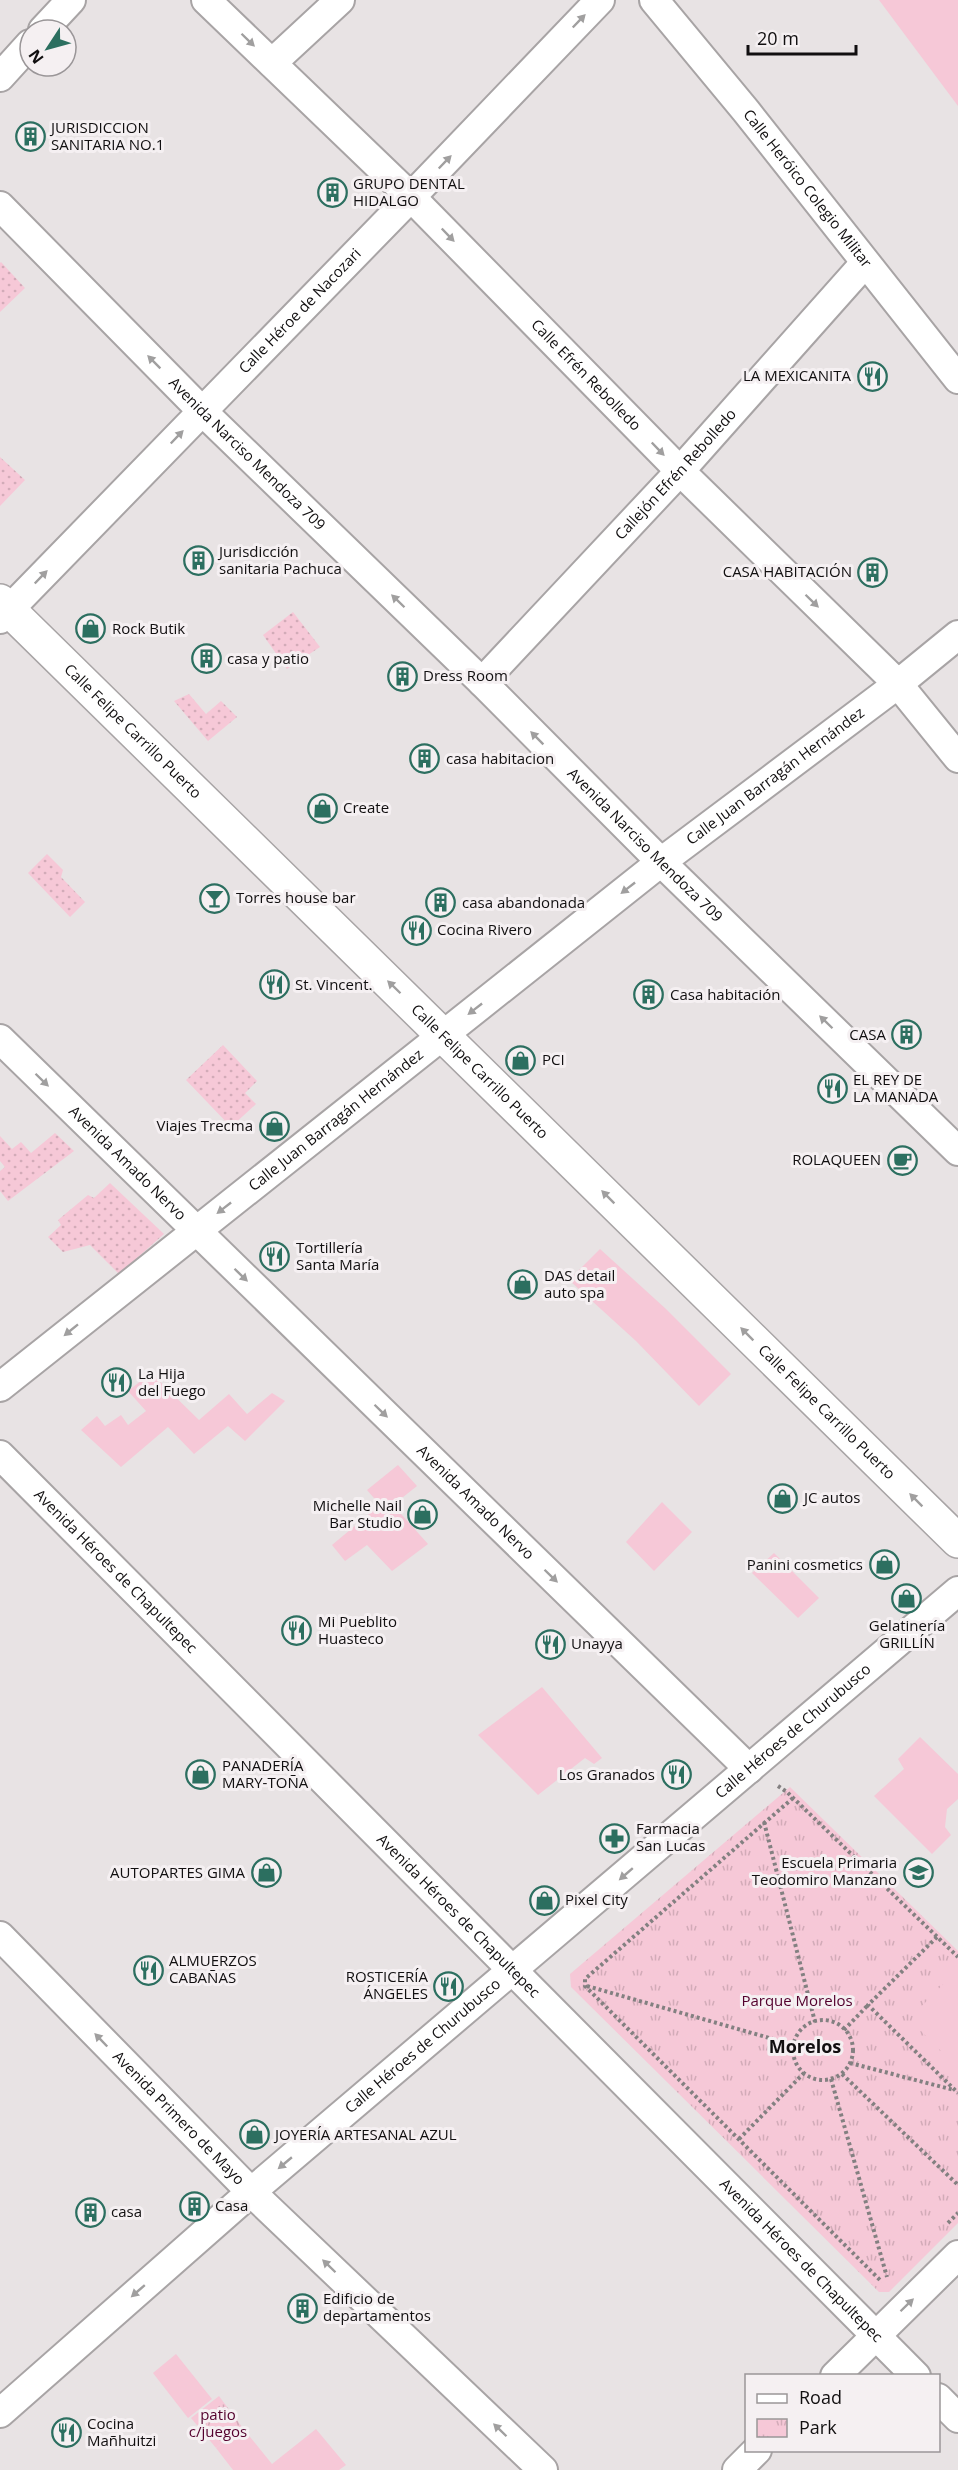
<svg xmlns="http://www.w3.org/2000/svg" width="958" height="2470" viewBox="0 0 958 2470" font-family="'Open Sans',sans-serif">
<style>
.grass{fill:url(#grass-dots)}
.park{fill:url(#park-tufts)}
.garden{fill:#f6c8d7}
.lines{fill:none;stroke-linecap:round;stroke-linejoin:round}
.minor-casing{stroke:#a8a4a5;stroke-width:32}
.primary-casing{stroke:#a8a4a5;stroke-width:36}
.path{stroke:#838081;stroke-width:4;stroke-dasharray:3 3;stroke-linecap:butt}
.minor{stroke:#fff;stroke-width:28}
.primary{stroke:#fff;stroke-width:33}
.oneway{fill:#a09f9f}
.labels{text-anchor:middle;stroke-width:6;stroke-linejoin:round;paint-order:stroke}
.poi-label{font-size:15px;fill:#110f10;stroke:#f5f0f2;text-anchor:start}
.street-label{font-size:15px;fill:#110f10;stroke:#f5f0f2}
.park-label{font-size:15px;fill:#53002d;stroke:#f5f0f2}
.quarter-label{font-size:18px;font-weight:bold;fill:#110f10;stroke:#f5f0f2}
</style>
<defs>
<pattern id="grass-dots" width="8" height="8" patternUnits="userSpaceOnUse" patternTransform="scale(1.5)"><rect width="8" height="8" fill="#f6c8d7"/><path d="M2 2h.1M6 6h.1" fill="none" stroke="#d2abb8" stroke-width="1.8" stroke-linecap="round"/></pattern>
<pattern id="park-tufts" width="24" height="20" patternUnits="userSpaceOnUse" patternTransform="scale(1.5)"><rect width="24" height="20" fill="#f6c8d7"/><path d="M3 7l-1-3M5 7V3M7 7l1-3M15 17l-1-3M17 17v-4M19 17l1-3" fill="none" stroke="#d2abb8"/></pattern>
</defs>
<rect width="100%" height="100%" fill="#e8e3e4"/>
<g class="grass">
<path d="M1,262L25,288L0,312V263Z"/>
<path d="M0,457L25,480L0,506Z"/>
<path d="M293,612L320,647L287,669L263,635Z"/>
<path d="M189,694L206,714L221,701L237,717L208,741L174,701Z"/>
<path d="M47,854L63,870L61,877L85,902L70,917L28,873Z"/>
<path d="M223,1045L257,1081L245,1093L256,1104L231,1127L186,1080Z"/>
<path d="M55,1133L74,1151L8,1201L0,1191V1171L5,1167L0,1161V1136L12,1149L21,1142L31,1153Z"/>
<path d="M110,1183L164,1234L119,1274L90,1245L63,1252L48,1237L61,1225L58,1220L88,1195L94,1198Z"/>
</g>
<g class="park">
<path d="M790,1787L958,1951V2223L889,2292H879L571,1987L570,1974Z"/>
<path d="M219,2396L242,2427L216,2448L191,2418Z"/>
</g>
<g class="garden">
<path d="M879,0H958V106Z"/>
<path d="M600,1249L666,1309L731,1374L699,1406L636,1341L569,1280Z"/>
<path d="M151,1373L199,1420L229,1394L247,1414L272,1393L285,1401L245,1441L228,1426L194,1454L168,1427L121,1467L81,1430L97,1416L105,1426L121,1415L128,1425L146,1411L128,1391Z"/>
<path d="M398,1465L417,1486L393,1505L428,1544L392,1571L367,1545L345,1561L332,1545L380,1505L367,1490Z"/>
<path d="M662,1502L692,1532L654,1571L626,1542Z"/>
<path d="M774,1553L819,1598L798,1618L752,1573Z"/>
<path d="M542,1687L602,1758L594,1764L585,1758L538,1795L478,1735Z"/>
<path d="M920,1737L958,1774V1799L947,1809L945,1827L951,1835L932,1854L874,1796L904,1769L898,1759Z"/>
<path d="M958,1969V2068L913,2023L914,2014Z"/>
<path d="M176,2354L212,2399L188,2418L153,2373Z"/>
<path d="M242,2427L272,2464L316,2429L346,2465L339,2470H233L216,2448Z"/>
</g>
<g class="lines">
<defs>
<g id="minor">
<path id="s1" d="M206,0L411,197L680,471L898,684L958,758"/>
<path id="s2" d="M654,0L746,111L958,379"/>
<path d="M43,30L71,0"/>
<path d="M272,63L340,0"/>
<path d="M0,77L30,44"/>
<path id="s3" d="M0,206L202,411L482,682L661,862L958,1151"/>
<path id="s4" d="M0,619L411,197L600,0"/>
<path id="s5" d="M482,682L680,471L865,263"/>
<path id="s6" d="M0,1039L749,1769"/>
<path id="s7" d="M0,1387L661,862L898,684L958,635"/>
<path id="s8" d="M0,1455L916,2376"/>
<path id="s9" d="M0,1936L251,2192L543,2470"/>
<path d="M835,2376L958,2255"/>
<path d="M938,2398L958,2418"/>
<path id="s10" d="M0,2413L251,2192L958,1591"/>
<path d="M737,2470L757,2450"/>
</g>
<g id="primary">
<path id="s11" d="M0,601L958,1541"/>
</g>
</defs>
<use href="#minor" class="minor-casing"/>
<use href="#primary" class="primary-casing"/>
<g class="path">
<path d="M778,1786L787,1792L958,1957"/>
<path d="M793,1798L585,1979V1986L882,2282"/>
<path d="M764,1822L815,2022"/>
<path d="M937,1937L868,2005L958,2093"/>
<path d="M587,1986L794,2045"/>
<circle cx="823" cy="2050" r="30"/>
<path d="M844,2030L868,2005"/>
<path d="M850,2063L954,2090"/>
<path d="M842,2074L958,2185"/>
<path d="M831,2079L887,2277"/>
<path d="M739,2139L804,2073"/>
<path d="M948,2223L958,2213"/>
</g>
<use href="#minor" class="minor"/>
<use href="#primary" class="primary"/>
</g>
<defs><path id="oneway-solid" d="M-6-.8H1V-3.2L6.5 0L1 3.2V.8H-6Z" transform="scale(1.5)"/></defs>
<g class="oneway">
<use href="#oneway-solid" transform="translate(579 21) rotate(-46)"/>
<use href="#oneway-solid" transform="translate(248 40) rotate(44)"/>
<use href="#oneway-solid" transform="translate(445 162) rotate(-46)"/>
<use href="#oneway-solid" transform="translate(448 235) rotate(46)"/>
<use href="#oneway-solid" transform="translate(154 362) rotate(-135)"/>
<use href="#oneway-solid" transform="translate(177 437) rotate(-46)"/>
<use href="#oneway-solid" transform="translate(658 449) rotate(46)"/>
<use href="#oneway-solid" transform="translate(41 577) rotate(-46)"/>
<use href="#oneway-solid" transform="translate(398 601) rotate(-136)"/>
<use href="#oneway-solid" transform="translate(812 601) rotate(44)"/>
<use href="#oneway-solid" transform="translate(537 738) rotate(-135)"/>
<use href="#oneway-solid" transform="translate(628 888) rotate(142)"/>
<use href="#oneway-solid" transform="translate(394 987) rotate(-136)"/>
<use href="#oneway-solid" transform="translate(475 1009) rotate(142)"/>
<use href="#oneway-solid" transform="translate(826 1022) rotate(-136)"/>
<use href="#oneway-solid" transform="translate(42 1080) rotate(44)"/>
<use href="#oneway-solid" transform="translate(608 1197) rotate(-135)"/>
<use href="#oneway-solid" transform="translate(224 1208) rotate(142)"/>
<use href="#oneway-solid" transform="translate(241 1275) rotate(44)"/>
<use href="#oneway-solid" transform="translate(71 1330) rotate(141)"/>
<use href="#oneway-solid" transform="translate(747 1334) rotate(-135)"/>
<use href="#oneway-solid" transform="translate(381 1411) rotate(44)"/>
<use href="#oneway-solid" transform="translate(916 1500) rotate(-135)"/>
<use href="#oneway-solid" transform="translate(551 1576) rotate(44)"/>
<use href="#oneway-solid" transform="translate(626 1874) rotate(139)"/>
<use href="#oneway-solid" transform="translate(101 2040) rotate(-134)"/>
<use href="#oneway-solid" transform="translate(285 2163) rotate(140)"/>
<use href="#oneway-solid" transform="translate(329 2266) rotate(-136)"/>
<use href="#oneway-solid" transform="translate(138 2291) rotate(139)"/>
<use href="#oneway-solid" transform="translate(907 2305) rotate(-44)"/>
<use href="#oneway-solid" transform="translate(500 2430) rotate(-136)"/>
</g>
<defs>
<symbol id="building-ring" viewBox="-11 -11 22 22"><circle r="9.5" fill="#f5f0f2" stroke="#2c6f60" stroke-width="1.5"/><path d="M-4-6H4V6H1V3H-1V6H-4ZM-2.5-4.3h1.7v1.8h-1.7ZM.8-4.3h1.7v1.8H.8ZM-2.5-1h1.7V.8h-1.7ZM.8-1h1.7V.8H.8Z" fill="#2c6f60"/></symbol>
<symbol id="restaurant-ring" viewBox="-11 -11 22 22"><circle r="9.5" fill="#f5f0f2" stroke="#2c6f60" stroke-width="1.5"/><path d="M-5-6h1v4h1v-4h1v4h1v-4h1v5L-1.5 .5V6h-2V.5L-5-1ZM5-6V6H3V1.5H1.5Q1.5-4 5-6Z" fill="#2c6f60"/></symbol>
<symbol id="shop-ring" viewBox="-11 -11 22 22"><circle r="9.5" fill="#f5f0f2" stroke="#2c6f60" stroke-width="1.5"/><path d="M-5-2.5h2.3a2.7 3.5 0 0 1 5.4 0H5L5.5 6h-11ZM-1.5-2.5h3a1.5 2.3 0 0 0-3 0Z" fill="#2c6f60"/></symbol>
<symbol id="bar-ring" viewBox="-11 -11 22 22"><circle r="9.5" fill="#f5f0f2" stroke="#2c6f60" stroke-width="1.5"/><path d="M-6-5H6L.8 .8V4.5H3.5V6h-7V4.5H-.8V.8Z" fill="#2c6f60"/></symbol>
<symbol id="cafe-ring" viewBox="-11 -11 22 22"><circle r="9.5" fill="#f5f0f2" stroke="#2c6f60" stroke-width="1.5"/><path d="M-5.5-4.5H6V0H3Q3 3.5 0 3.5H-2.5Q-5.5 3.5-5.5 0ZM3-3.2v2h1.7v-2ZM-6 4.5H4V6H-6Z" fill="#2c6f60"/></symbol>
<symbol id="pharmacy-ring" viewBox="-11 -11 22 22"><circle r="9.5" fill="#f5f0f2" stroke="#2c6f60" stroke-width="1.5"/><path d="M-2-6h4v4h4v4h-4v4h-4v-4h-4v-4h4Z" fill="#2c6f60"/></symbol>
<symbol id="school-ring" viewBox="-11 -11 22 22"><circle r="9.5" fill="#f5f0f2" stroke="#2c6f60" stroke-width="1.5"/><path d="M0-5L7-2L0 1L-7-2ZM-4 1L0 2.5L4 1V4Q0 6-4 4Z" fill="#2c6f60"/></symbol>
</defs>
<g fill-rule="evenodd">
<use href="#building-ring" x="14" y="120" width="33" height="33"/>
<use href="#building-ring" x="316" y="176" width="33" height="33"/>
<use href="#restaurant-ring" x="856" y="360" width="33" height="33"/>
<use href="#building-ring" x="182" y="544" width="33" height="33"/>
<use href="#building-ring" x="856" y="556" width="33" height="33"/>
<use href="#shop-ring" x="74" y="612" width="33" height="33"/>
<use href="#building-ring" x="190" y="642" width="33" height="33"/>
<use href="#building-ring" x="386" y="660" width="33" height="33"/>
<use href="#building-ring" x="408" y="742" width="33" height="33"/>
<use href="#shop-ring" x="306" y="792" width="33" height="33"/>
<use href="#bar-ring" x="198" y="882" width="33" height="33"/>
<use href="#building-ring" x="424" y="886" width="33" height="33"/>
<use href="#restaurant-ring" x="400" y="914" width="33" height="33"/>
<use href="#restaurant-ring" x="258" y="968" width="33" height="33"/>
<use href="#building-ring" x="632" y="978" width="33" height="33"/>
<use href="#building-ring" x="890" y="1018" width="33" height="33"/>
<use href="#shop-ring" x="504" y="1044" width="33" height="33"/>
<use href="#restaurant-ring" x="816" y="1072" width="33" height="33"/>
<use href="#shop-ring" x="258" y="1110" width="33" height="33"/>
<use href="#cafe-ring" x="886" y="1144" width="33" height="33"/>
<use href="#restaurant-ring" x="258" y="1240" width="33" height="33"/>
<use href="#shop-ring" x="506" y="1268" width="33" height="33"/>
<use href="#restaurant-ring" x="100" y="1366" width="33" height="33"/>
<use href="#shop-ring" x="766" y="1482" width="33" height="33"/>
<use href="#shop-ring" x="406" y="1498" width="33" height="33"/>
<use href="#shop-ring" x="868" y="1548" width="33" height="33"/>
<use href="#shop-ring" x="890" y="1582" width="33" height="33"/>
<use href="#restaurant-ring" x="280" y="1614" width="33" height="33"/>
<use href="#restaurant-ring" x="534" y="1628" width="33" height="33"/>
<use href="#shop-ring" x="184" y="1758" width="33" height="33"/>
<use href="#restaurant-ring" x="660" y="1758" width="33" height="33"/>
<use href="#pharmacy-ring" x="598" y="1822" width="33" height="33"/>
<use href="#school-ring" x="902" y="1856" width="33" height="33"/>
<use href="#shop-ring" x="250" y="1856" width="33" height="33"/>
<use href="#shop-ring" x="528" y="1884" width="33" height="33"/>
<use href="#restaurant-ring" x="132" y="1954" width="33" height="33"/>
<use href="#restaurant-ring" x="432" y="1970" width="33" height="33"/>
<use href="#shop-ring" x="238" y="2118" width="33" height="33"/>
<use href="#building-ring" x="178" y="2190" width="33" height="33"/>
<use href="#building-ring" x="74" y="2196" width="33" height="33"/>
<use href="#building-ring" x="286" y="2292" width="33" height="33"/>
<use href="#restaurant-ring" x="50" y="2416" width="33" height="33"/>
</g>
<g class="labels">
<g class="poi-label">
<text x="51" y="133">JURISDICCION<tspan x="51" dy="17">SANITARIA NO.1</tspan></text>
<text x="353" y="189">GRUPO DENTAL<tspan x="353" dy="17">HIDALGO</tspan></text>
<text x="851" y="381" text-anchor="end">LA MEXICANITA</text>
<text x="219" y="557">Jurisdicción<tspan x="219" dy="17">sanitaria Pachuca</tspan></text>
<text x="852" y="577" text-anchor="end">CASA HABITACIÓN</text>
<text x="112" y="634">Rock Butik</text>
<text x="227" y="664">casa y patio</text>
<text x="423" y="681">Dress Room</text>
<text x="446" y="764">casa habitacion</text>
<text x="343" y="813">Create</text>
<text x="236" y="903">Torres house bar</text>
<text x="462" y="908">casa abandonada</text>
<text x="437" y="935">Cocina Rivero</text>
<text x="295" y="990">St. Vincent.</text>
<text x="670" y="1000">Casa habitación</text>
<text x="886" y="1040" text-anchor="end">CASA</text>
<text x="542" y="1065">PCI</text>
<text x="853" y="1085">EL REY DE<tspan x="853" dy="17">LA MANADA</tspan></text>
<text x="253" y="1131" text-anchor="end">Viajes Trecma</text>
<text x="881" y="1165" text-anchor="end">ROLAQUEEN</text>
<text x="296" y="1253">Tortillería<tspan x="296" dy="17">Santa María</tspan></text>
<text x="544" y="1281">DAS detail<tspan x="544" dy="17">auto spa</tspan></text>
<text x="138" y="1379">La Hija<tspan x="138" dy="17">del Fuego</tspan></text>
<text x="804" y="1503">JC autos</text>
<text x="402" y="1511" text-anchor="end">Michelle Nail<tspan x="402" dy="17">Bar Studio</tspan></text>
<text x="863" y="1570" text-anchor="end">Panini cosmetics</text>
<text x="318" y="1627">Mi Pueblito<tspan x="318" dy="17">Huasteco</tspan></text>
<text x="907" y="1631" text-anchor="middle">Gelatinería<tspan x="907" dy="17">GRILLÍN</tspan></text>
<text x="571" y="1649">Unayya</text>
<text x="222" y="1771">PANADERÍA<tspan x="222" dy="17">MARY-TOÑA</tspan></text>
<text x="655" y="1780" text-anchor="end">Los Granados</text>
<text x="636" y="1834">Farmacia<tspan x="636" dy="17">San Lucas</tspan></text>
<text x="897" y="1868" text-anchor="end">Escuela Primaria<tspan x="897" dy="17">Teodomiro Manzano</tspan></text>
<text x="245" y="1878" text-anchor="end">AUTOPARTES GIMA</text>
<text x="565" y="1905">Pixel City</text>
<text x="169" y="1966">ALMUERZOS<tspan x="169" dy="17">CABAÑAS</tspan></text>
<text x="428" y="1982" text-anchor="end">ROSTICERÍA<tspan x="428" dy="17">ÁNGELES</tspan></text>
<text x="275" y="2140">JOYERÍA ARTESANAL AZUL</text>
<text x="215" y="2211">Casa</text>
<text x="111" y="2217">casa</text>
<text x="323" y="2304">Edificio de<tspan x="323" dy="17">departamentos</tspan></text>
<text x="87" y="2429">Cocina<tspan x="87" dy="17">Mañhuitzi</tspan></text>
</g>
<g class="street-label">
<text dy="5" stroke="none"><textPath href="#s2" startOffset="243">Calle Heróico Colegio Militar</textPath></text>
<text dy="5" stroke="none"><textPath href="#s4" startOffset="430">Calle Héroe de Nacozari</textPath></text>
<text dy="5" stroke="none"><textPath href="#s1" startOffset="534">Calle Efrén Rebolledo</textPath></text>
<text dy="5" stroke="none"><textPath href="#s3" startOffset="350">Avenida Narciso Mendoza 709</textPath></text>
<text dy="5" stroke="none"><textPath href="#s5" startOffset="284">Callejón Efrén Rebolledo</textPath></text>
<text dy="5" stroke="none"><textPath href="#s11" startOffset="186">Calle Felipe Carrillo Puerto</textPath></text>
<text dy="5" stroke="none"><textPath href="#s7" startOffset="987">Calle Juan Barragán Hernández</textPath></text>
<text dy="5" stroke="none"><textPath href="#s3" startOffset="908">Avenida Narciso Mendoza 709</textPath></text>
<text dy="5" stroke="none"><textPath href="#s11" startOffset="672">Calle Felipe Carrillo Puerto</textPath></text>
<text dy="5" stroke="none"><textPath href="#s7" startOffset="429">Calle Juan Barragán Hernández</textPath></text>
<text dy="5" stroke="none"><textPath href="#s6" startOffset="178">Avenida Amado Nervo</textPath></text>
<text dy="5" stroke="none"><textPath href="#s11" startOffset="1158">Calle Felipe Carrillo Puerto</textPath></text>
<text dy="5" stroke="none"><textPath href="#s6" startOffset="664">Avenida Amado Nervo</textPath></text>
<text dy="5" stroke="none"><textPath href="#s8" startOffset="164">Avenida Héroes de Chapultepec</textPath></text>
<text dy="5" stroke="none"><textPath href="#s10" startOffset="1046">Calle Héroes de Churubusco</textPath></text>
<text dy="5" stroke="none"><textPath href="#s8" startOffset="650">Avenida Héroes de Chapultepec</textPath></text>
<text dy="5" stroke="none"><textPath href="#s10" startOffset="560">Calle Héroes de Churubusco</textPath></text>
<text dy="5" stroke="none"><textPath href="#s9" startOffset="255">Avenida Primero de Mayo</textPath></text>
<text dy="5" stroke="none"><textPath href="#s8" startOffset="1136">Avenida Héroes de Chapultepec</textPath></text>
</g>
<g class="park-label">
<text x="797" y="2006">Parque Morelos</text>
<text x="218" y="2420">patio<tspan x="218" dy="17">c/juegos</tspan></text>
</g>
<g class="quarter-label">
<text x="805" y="2053">Morelos</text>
</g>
</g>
<rect x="745" y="2374" width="195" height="78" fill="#f5f0f2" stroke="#9a9698" stroke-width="1.5"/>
<rect x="757" y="2394" width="30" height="9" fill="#ffffff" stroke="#9a9698" stroke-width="1.5"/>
<text x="799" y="2404" font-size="18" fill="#110f10">Road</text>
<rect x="757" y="2419" width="30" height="18" fill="url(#park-tufts)" stroke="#9a9698" stroke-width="1.5"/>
<text x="799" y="2434" font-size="18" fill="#110f10">Park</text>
<g transform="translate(48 48) rotate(234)"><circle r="28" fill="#f5f0f2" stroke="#9a9698" stroke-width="1.5"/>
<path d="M0-4.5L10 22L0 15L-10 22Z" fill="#2c6f60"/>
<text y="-9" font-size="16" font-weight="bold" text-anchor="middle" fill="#110f10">N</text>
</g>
<path d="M748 45v9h108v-9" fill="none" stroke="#110f10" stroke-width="3"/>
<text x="757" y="45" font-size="18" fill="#110f10" stroke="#f5f0f2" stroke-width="4.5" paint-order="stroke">20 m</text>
</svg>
